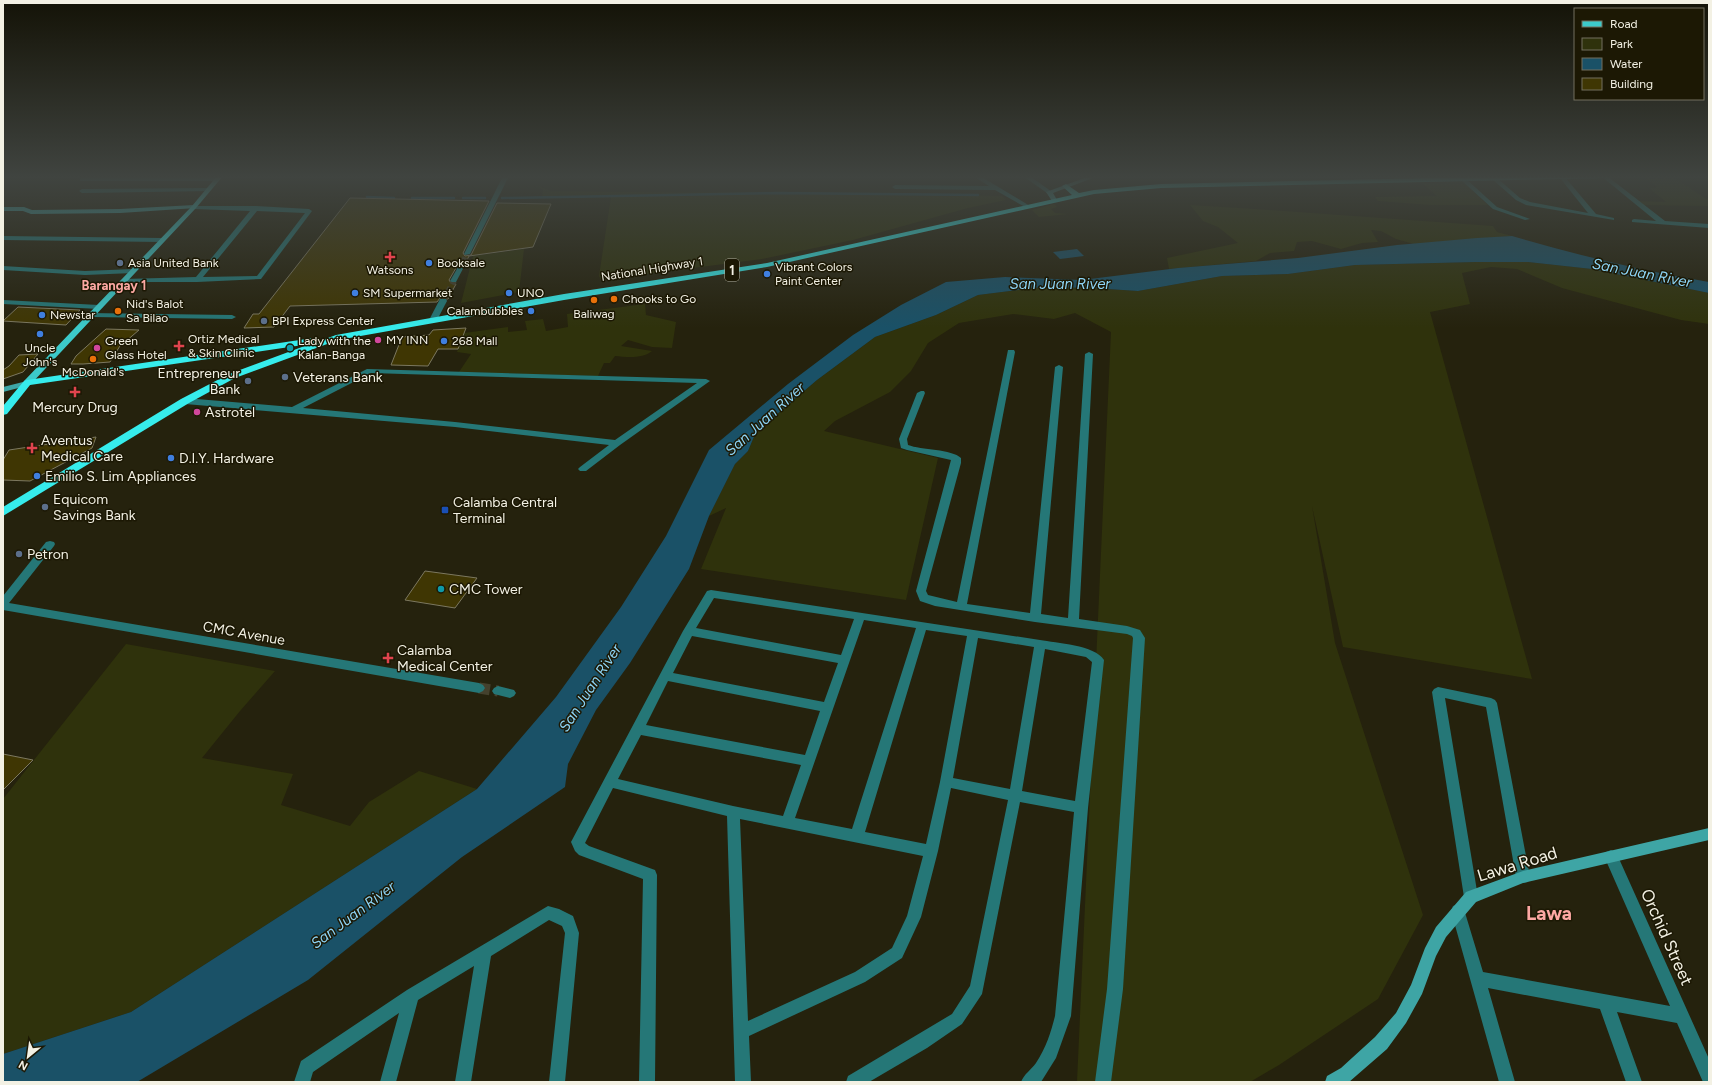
<svg xmlns="http://www.w3.org/2000/svg" width="1712" height="1085" viewBox="0 0 1712 1085" font-family="Figtree,sans-serif">
<style>
.green{fill:#2f320c}
.water{fill:#1a5167}
.lines{fill:none;stroke-linecap:round;stroke-linejoin:round}
.stream{stroke:#1a5167;stroke-width:2.5}
.building{fill:#3f3603;stroke:#7c7860}
.street-tunnel-far1{stroke:#44412d;stroke-width:6;stroke-dasharray:6 3.5;stroke-linecap:butt}
.street-tunnel{stroke:#44412d;stroke-width:11;stroke-dasharray:11 5.5;stroke-linecap:butt}
.street{fill:#257777;fill-rule:evenodd}
.secondary{fill:#3ea5a5;fill-rule:evenodd}
.primary{fill:#3ccaca;fill-rule:evenodd}
.highway{fill:#36ecec;fill-rule:evenodd}
.health-dot{fill:#e0444e;stroke:#1c1804;stroke-width:1.5}
.service-dot{fill:#5c6f8a;stroke:#1c1804;stroke-width:1.5}
.shop-dot{fill:#3f7fe0;stroke:#1c1804;stroke-width:1.5}
.food-dot{fill:#e8710a;stroke:#1c1804;stroke-width:1.5}
.hotel-dot{fill:#d1479c;stroke:#1c1804;stroke-width:1.5}
.culture-dot{fill:#0f9aa8;stroke:#1c1804;stroke-width:1.5}
.transit-dot{fill:#1a4fb4;stroke:#1c1804;stroke-width:1.5}
.labels{text-anchor:middle;stroke-width:3;stroke-linejoin:round;paint-order:stroke}
.far-poi-label{font-size:12px;fill:#f3f1e4;stroke:#1c1804;text-anchor:start}
.far-street-label{font-size:12px;fill:#f3f1e4;stroke:#1c1804}
.shield{fill:#1c1804;stroke:#b2b0a1;stroke-width:1}
.shield-label{font-size:13px;font-weight:bold;fill:#f3f1e4}
.far-quarter-label{font-size:13px;font-weight:bold;fill:#fca8a3;stroke:#1c1804}
.poi-label{font-size:14px;fill:#f3f1e4;stroke:#1c1804;text-anchor:start}
.street-label{font-size:14px;fill:#f3f1e4;stroke:#1c1804}
.water-label{font-size:15px;font-style:italic;fill:#8dd4f5;stroke:#1c1804}
.near-street-label{font-size:17px;fill:#f3f1e4;stroke:#1c1804}
.near-quarter-label{font-size:19px;font-weight:bold;fill:#fca8a3;stroke:#1c1804}
</style>
<rect width="100%" height="100%" fill="#25220d"/>
<g class="green">
<path d="M1673,177L1706,199H1709V206L1643,205L1637,201L1666,202L1649,188L1658,187L1645,178Z"/>
<path d="M1463,182L1488,205H1430L1378,201L1375,197L1437,196L1422,183Z"/>
<path d="M536,185L551,191L625,192L887,193L1002,196L1006,200L968,208L853,240L762,259L601,280L599,276L611,197L542,198L543,190Z"/>
<path d="M1054,204L1057,207L1051,209L1055,213L1068,214L1039,217L1032,210Z"/>
<path d="M1190,205L1255,209L1493,226L1497,232L1512,236L1414,244L1396,239L1381,231L1371,230L1378,242L1362,243L1341,249L1312,241L1297,242L1294,251L1270,253L1256,261L1169,269L1167,258L1238,243L1218,227L1203,221Z"/>
<path d="M524,249L519,292L461,303L473,256Z"/>
<path d="M1476,262H1528L1592,269L1709,293V324L1681,320L1562,288L1517,269L1491,267L1462,273L1470,304L1430,312L1532,679L1343,647L1312,506L1335,643L1423,915L1378,999L1279,1065L1250,1082H1077L1111,332L1075,313L1054,319L1013,314L959,323L928,343L911,371L890,392L835,421L824,431L938,458L906,600L701,569L726,508L709,516L735,464L748,451L756,432L817,380L875,337L936,315L978,295L1042,287L1092,288L1138,291L1222,276L1288,274L1355,265Z"/>
<path d="M645,304L646,315L676,322L672,348L652,347L628,340L621,346L652,351C643,359 626,357 615,356L610,363H604L598,376L459,372L471,354L457,352L464,333L508,327V332L527,330L525,321L543,319L546,331L568,327L567,314Z"/>
<path d="M126,644L275,671L240,711L202,758L293,774L281,805L350,826L369,802L419,771L477,789L131,1012L3,1054V799Z"/>
</g>
<g class="water">
<path d="M1512,236C1577,255 1642,271 1709,282V293L1592,269L1528,262H1476L1355,265L1288,274L1222,276L1138,291L1092,288L1042,287L978,295L936,315L875,337L817,380L756,432L748,451L735,464L709,516L689,569L630,663L596,710L568,764L565,787L462,857L308,980L137,1082H3V1054L131,1012L477,789L556,697L621,607L666,536L709,450L788,384L853,335L901,305L946,282L1005,277L1082,280L1178,268L1298,258L1397,245L1477,238Z"/>
<path d="M1077,249L1084,256L1060,259L1053,252Z"/>
</g>
<g class="lines">
<g class="stream">
<path d="M367,197L394,198"/>
<path d="M412,198H454"/>
<path d="M463,198H485"/>
<path d="M502,198L779,193L978,195"/>
</g>
</g>
<g class="building">
<path d="M350,198L489,201L463,253L465,256L471,255L497,203L551,204L533,247L469,256L466,262L460,261L449,280L451,283L456,284L448,299L440,298L437,302L290,306L274,327L244,328L253,314H259Z"/>
<path d="M18,307L80,310L66,325L3,321Z"/>
<path d="M466,328L458,349H438L428,366L391,365L402,337L429,335L433,330Z"/>
<path d="M106,329L139,330L125,342L123,341L110,362L83,364H71L76,356Z"/>
<path d="M38,354L23,372L3,379V370L9,366L19,355Z"/>
<path d="M96,437L92,448L30,481L3,480V460L9,450Z"/>
<path d="M425,571L477,578L455,608L405,600Z"/>
<path d="M3,754L33,760L3,790Z"/>
</g>
<g class="lines">
<g class="street-tunnel-far1">
<path d="M463,263L467,254"/>
<path d="M443,301L454,281"/>
</g>
<path class="street-tunnel" d="M479,688L498,691"/>
<g class="street">
<path d="M503,176H509L470,254L465,255L464,254Z"/>
<path d="M973,176H980L1030,206L1025,207L995,190L895,189L892,187L895,185L989,186Z"/>
<path d="M1023,176H1030L1052,192L1047,193Z"/>
<path d="M1560,176H1564L1596,214L1614,218V220L1526,205L1516,200L1492,179L1497,178L1520,198L1530,202L1588,213L1560,178Z"/>
<path d="M1601,176H1607L1665,221L1709,224V228L1632,222V220L1634,219L1656,221Z"/>
<path d="M82,178L218,177L221,179L218,181H80V179Z"/>
<path d="M1461,178H1465L1497,207L1530,219L1525,220L1493,209L1461,180Z"/>
<path d="M211,188V190L209,191L82,193L79,191L82,189Z"/>
<path d="M192,206H256L309,209L312,211L261,279L197,282H122L120,281L124,279L196,277L250,211L194,209L192,208ZM257,211L305,213L257,276L203,277Z"/>
<path d="M3,236L162,238L165,240L162,242L3,240Z"/>
<path d="M461,262L466,263L456,282H452L450,281Z"/>
<path d="M3,266L85,271L133,269L136,271L133,273L85,275L3,270Z"/>
<path d="M440,299H446L447,301L436,322H430L429,320Z"/>
<path d="M3,300L99,305L103,307L99,309L3,304Z"/>
<path d="M89,313L232,315L236,317L232,319L92,317H89Z"/>
<path d="M1008,350H1014L1015,352L967,604L1030,613L1055,367L1059,365L1063,367L1041,614L1068,618L1085,354L1089,352L1093,354L1079,619L1127,626L1140,630L1145,638L1123,989L1111,1082H1095L1107,989L1133,638L1132,636L1127,634L1035,622L935,606L920,601L916,591L951,460L907,450L901,448L899,439L917,393L921,391H924L925,393L907,439L908,445C921,450 952,449 961,458V463L926,591L928,595L957,602Z"/>
<path d="M367,369L706,379L710,381L620,445L586,471H580L578,469L580,467L609,445L455,427L185,404L181,401L185,398L292,407ZM371,373L697,383L615,440L455,422L303,408Z"/>
<path d="M50,541L54,542L55,544L54,546L9,603L479,683L483,685L485,688L483,691L479,693L3,610V596L46,542Z"/>
<path d="M711,590L1040,640C1056,643 1095,645 1104,660L1088,808L1071,1016L1056,1058L1041,1082H1021C1024,1074 1031,1070 1036,1063C1046,1048 1051,1032 1055,1016L1074,812L1020,802L982,994L962,1024L927,1048L869,1082H846L848,1076L952,1014L970,986L1008,800L951,788L938,851L921,917L902,958L865,982L749,1036L751,1082H735L727,816L613,788L585,843L589,846L655,870L657,875L655,1082H639L643,879L579,855L575,851L571,842L683,631L707,591ZM714,598L854,619L841,655L696,628ZM864,620L916,628L852,829L795,818ZM926,630L967,636L940,782L926,844L865,832ZM692,636L838,663L824,702L673,673ZM978,638L1034,647L1010,789L953,778ZM1045,649L1086,657L1092,662L1075,801L1022,791ZM668,681L820,711L805,755L646,725ZM641,735L801,765L783,816L733,806L618,779ZM740,819L923,856L907,916L892,948L855,972L748,1021Z"/>
<path d="M498,686L514,690L516,693L514,696L510,698L494,694L492,691L494,688Z"/>
<path d="M1438,687L1491,698L1495,700L1497,703L1530,877L1528,882L1523,883L1518,882L1516,877L1486,707L1445,698L1478,897L1476,902L1471,904L1466,902L1464,897L1432,692L1434,689Z"/>
<path d="M1611,850L1616,852L1709,1059V1082H1703L1677,1023L1617,1012L1642,1082H1626L1600,1009L1488,988L1515,1082H1499L1451,911L1453,906L1458,904L1463,906L1483,972L1670,1006L1604,856L1606,852Z"/>
<path d="M548,906L559,909L573,916L579,933L565,1082H549L565,933L562,926L549,920L491,956L471,1082H455L474,966L418,1000L396,1082H380L399,1013L313,1072L310,1082H294L301,1061L407,990Z"/>
</g>
<g class="secondary">
<path d="M1090,176H1098L1053,193L1057,200L1056,201H1052L1046,192Z"/>
<path d="M194,205L196,206V208L120,213L31,214L23,211H3V207H24L32,210L120,209Z"/>
<path d="M27,381H30V385L3,392V387Z"/>
<path d="M1709,828V840L1523,883L1476,902L1446,937L1436,956L1422,994L1406,1023L1387,1049L1349,1082H1325L1327,1076L1341,1068L1375,1037L1396,1013L1411,985L1425,948L1436,927L1466,892L1523,871Z"/>
</g>
<path class="primary" d="M217,176H223L196,208L30,385H24V381L192,206Z"/>
<path class="highway" d="M1523,176H1610L1607,178L1161,188L1094,194L767,267L564,300L338,340L235,378L189,403L3,516V507L181,399L229,374L310,344L30,385L7,414L3,415V406L24,381L27,380L313,338L316,339L317,342L336,335L564,294L767,263L1072,195L1062,186L1066,184L1079,193L1094,190L1161,184Z"/>
</g>
<linearGradient id="sky" x2="0" y2="1"><stop stop-color="#141307"/><stop offset="0.54" stop-color="#404440"/><stop offset="1" stop-color="#404440" stop-opacity="0"/></linearGradient>
<rect width="1712" height="328" fill="url(#sky)"/>
<g class="health-dot">
<path d="M388 251h4v4h4v4h-4v4h-4v-4h-4v-4h4z"/>
<path d="M177 340h4v4h4v4h-4v4h-4v-4h-4v-4h4z"/>
<path d="M73 386h4v4h4v4h-4v4h-4v-4h-4v-4h4z"/>
<path d="M30 442h4v4h4v4h-4v4h-4v-4h-4v-4h4z"/>
<path d="M386 652h4v4h4v4h-4v4h-4v-4h-4v-4h4z"/>
</g>
<g class="service-dot">
<circle cx="120" cy="263" r="4"/>
<circle cx="264" cy="321" r="4"/>
<circle cx="285" cy="377" r="4"/>
<circle cx="248" cy="381" r="4"/>
<circle cx="45" cy="507" r="4"/>
<circle cx="19" cy="554" r="4"/>
</g>
<g class="shop-dot">
<circle cx="429" cy="263" r="4"/>
<circle cx="767" cy="274" r="4"/>
<circle cx="355" cy="293" r="4"/>
<circle cx="509" cy="293" r="4"/>
<circle cx="531" cy="311" r="4"/>
<circle cx="42" cy="315" r="4"/>
<circle cx="40" cy="334" r="4"/>
<circle cx="444" cy="341" r="4"/>
<circle cx="171" cy="458" r="4"/>
<circle cx="37" cy="476" r="4"/>
</g>
<g class="food-dot">
<circle cx="614" cy="299" r="4"/>
<circle cx="594" cy="300" r="4"/>
<circle cx="118" cy="311" r="4"/>
<circle cx="93" cy="359" r="4"/>
</g>
<g class="hotel-dot">
<circle cx="378" cy="340" r="4"/>
<circle cx="97" cy="348" r="4"/>
<circle cx="197" cy="412" r="4"/>
</g>
<g class="culture-dot">
<circle cx="290" cy="348" r="4"/>
<circle cx="441" cy="589" r="4"/>
</g>
<rect class="transit-dot" x="441" y="506" width="8" height="8" rx="2"/>
<g class="labels">
<g class="far-poi-label">
<text x="128" y="267">Asia United Bank</text>
<text x="437" y="267">Booksale</text>
<text x="775" y="271">Vibrant Colors<tspan x="775" dy="14">Paint Center</tspan></text>
<text x="390" y="274" text-anchor="middle">Watsons</text>
<text x="363" y="297">SM Supermarket</text>
<text x="517" y="297">UNO</text>
<text x="622" y="303">Chooks to Go</text>
<text x="126" y="308">Nid's Balot<tspan x="126" dy="14">Sa Bilao</tspan></text>
<text x="523" y="315" text-anchor="end">Calambubbles</text>
<text x="594" y="318" text-anchor="middle">Baliwag</text>
<text x="50" y="319">Newstar</text>
<text x="272" y="325">BPI Express Center</text>
<text x="188" y="343">Ortiz Medical<tspan x="188" dy="14">&amp; Skin Clinic</tspan></text>
<text x="386" y="344">MY INN</text>
<text x="105" y="345">Green<tspan x="105" dy="14">Glass Hotel</tspan></text>
<text x="298" y="345">Lady with the<tspan x="298" dy="14">Kalan-Banga</tspan></text>
<text x="452" y="345">268 Mall</text>
<text x="40" y="352" text-anchor="middle">Uncle<tspan x="40" dy="14">John's</tspan></text>
<text x="93" y="376" text-anchor="middle">McDonald's</text>
</g>
<g class="far-street-label">
<text transform="translate(652 269) rotate(-9)" y="4">National Highway 1</text>
</g>
<rect class="shield" x="725" y="259" width="14" height="22" rx="3"/>
<g class="shield-label">
<text x="732" y="275">1</text>
</g>
<g class="far-quarter-label">
<text x="114" y="290">Barangay 1</text>
</g>
<g class="poi-label">
<text x="240" y="378" text-anchor="end">Entrepreneur<tspan x="240" dy="16">Bank</tspan></text>
<text x="293" y="382">Veterans Bank</text>
<text x="75" y="412" text-anchor="middle">Mercury Drug</text>
<text x="205" y="417">Astrotel</text>
<text x="41" y="445">Aventus<tspan x="41" dy="16">Medical Care</tspan></text>
<text x="179" y="463">D.I.Y. Hardware</text>
<text x="45" y="481">Emilio S. Lim Appliances</text>
<text x="53" y="504">Equicom<tspan x="53" dy="16">Savings Bank</tspan></text>
<text x="453" y="507">Calamba Central<tspan x="453" dy="16">Terminal</tspan></text>
<text x="27" y="559">Petron</text>
<text x="449" y="594">CMC Tower</text>
<text x="397" y="655">Calamba<tspan x="397" dy="16">Medical Center</tspan></text>
</g>
<g class="street-label">
<text transform="translate(244 633) rotate(10)" y="5">CMC Avenue</text>
</g>
<g class="water-label">
<text transform="translate(1642 273) rotate(11)" y="5">San Juan River</text>
<text x="1060" y="289">San Juan River</text>
<text transform="translate(765 419) rotate(-42)" y="5">San Juan River</text>
<text transform="translate(590 688) rotate(-57)" y="5">San Juan River</text>
<text transform="translate(353 915) rotate(-37)" y="5">San Juan River</text>
</g>
<g class="near-street-label">
<text transform="translate(1517 864) rotate(-17)" y="6">Lawa Road</text>
<text transform="translate(1667 937) rotate(66)" y="6">Orchid Street</text>
</g>
<g class="near-quarter-label">
<text x="1549" y="920">Lawa</text>
</g>
</g>
<rect width="1712" height="1085" fill="none" stroke="#f3f1e4" stroke-width="8"/>
<rect x="1574" y="8" width="130" height="92" fill="#1c1804" stroke="#726f5e"/>
<rect x="1582" y="21" width="20" height="6" fill="#3ccaca" stroke="#726f5e"/>
<text x="1610" y="28" font-size="12" fill="#f3f1e4">Road</text>
<rect x="1582" y="38" width="20" height="12" fill="#2f320c" stroke="#726f5e"/>
<text x="1610" y="48" font-size="12" fill="#f3f1e4">Park</text>
<rect x="1582" y="58" width="20" height="12" fill="#1a5167" stroke="#726f5e"/>
<text x="1610" y="68" font-size="12" fill="#f3f1e4">Water</text>
<rect x="1582" y="78" width="20" height="12" fill="#3f3603" stroke="#726f5e"/>
<text x="1610" y="88" font-size="12" fill="#f3f1e4">Building</text>
<g transform="translate(28 1057) rotate(209)" stroke="#1c1804" stroke-width="3" paint-order="stroke">
<path d="M0-3L7 15L0 10L-7 15Z" fill="#f3f1e4"/>
<text y="-6" font-size="11" font-weight="bold" text-anchor="middle" fill="#f3f1e4">N</text>
</g>
</svg>
